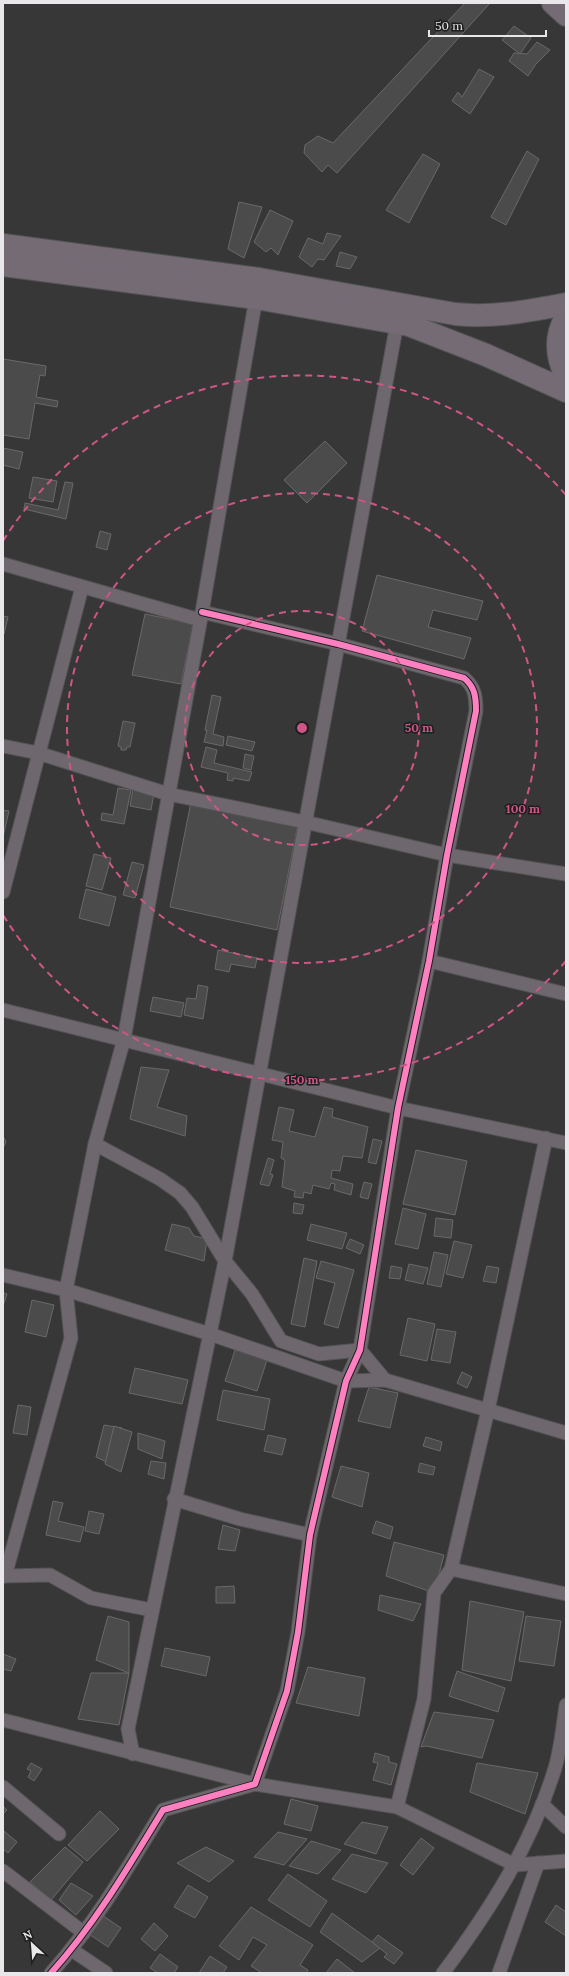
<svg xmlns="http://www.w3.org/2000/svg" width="569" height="1976" viewBox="0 0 569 1976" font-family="Lora,serif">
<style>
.building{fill:#4a4b4a;stroke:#696a68}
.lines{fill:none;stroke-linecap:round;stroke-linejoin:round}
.street-casing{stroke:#535353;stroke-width:15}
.highway-casing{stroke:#535353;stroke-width:24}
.street{stroke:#6e676e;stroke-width:13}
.highway{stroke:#746b75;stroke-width:22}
.cycleway-casing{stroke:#1f1e1f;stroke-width:8}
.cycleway{stroke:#ff80c0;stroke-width:6}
.ring{fill:none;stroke:#ce5686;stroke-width:2;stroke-dasharray:7 5}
.centre{fill:#ce5686;stroke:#1f1e1f;stroke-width:2}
.ring-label{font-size:12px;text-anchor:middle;font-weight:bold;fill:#ce5686;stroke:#1f1e1f;stroke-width:3;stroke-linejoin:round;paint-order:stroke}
</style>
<rect width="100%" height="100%" fill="#373737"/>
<g class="building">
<path d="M465,3H490L337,173L328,165L322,172L304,153L305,145L318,136L333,143Z"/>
<path d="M514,26L531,38L520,54L502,40Z"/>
<path d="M537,42L550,50L536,64L528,76L509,61L514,53L527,54Z"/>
<path d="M479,69L494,77L470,114L452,101L458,92L462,97Z"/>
<path d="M527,151L539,159L506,225L491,217Z"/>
<path d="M423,154L440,164L409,223L386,210Z"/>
<path d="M239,202L262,207L244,258L228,249Z"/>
<path d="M270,210L293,221L278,255L271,248L266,252L254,242Z"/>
<path d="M327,233L341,236L324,260L318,259L312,267L299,257L308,238L323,244Z"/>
<path d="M340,252L357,257L350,269L336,266Z"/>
<path d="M3,359L46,366L45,376L40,375L36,397L58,401L57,407L35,403L29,439L3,435Z"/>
<path d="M325,441L347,463L307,503L284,480Z"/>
<path d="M3,448L23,452L19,469L3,465Z"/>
<path d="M33,477L57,481L53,502L29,498Z"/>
<path d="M65,482L73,483L66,519L24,509L25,503L58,510Z"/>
<path d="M100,531L111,534L107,550L96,547Z"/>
<path d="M377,575L483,601L477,620L433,610L428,627L471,638L464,659L362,631Z"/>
<path d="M145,614L193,624L181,684L132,675Z"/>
<path d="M3,616L8,617L4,634H3Z"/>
<path d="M212,695L221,697L213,734L224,737L223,746L204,742L207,730H205Z"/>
<path d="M123,721L135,723L130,747H127L126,750H121V747L118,746Z"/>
<path d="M228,736L255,742L252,751L226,745Z"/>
<path d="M206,747L217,750L214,763L252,772L249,781L233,778V781L227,780L228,773L201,767Z"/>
<path d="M245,754L254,756L251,770L243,768Z"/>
<path d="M118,788L131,790L124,824L101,820L102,813L113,815Z"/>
<path d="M133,789L154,793L151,810L130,806Z"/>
<path d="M191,802L298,824L277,930L170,907Z"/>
<path d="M3,810L9,811L3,837Z"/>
<path d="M94,854L111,858L102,890L86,886Z"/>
<path d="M132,862L144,865L135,898L123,895Z"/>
<path d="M86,889L116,897L109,926L79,918Z"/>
<path d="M218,950L257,958L255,968L231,964L229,972L215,969Z"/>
<path d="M198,985L208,987L203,1019L184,1015L187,998L196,999Z"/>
<path d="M153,997L184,1003L181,1017L150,1011Z"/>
<path d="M141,1067L169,1070L157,1107L187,1116L185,1136L130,1119Z"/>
<path d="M279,1107L294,1110L289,1131L315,1137L324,1107L333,1109L332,1117L368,1127L362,1158L343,1156L340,1171L332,1170L331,1178L353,1184L351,1195L334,1190L335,1184L331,1183L329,1189L313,1185L311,1194L304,1192L303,1198L294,1197L295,1191L282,1187L285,1160L281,1158L283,1142L272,1140Z"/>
<path d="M3,1136L6,1142L3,1148Z"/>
<path d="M373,1139L382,1141L376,1164L368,1162Z"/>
<path d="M416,1150L467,1161L455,1215L403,1204Z"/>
<path d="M268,1158L274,1160L270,1174L273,1175L269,1186L260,1184Z"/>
<path d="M364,1182L372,1184L368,1199L360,1197Z"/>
<path d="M294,1203L304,1205L302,1214L293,1213Z"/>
<path d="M403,1208L426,1214L418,1249L395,1244Z"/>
<path d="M436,1218L453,1220L451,1238L434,1236Z"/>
<path d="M172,1224L189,1228L194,1236L207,1239L204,1261L165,1250Z"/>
<path d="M311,1224L347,1233L342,1249L307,1240Z"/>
<path d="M350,1239L364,1245L360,1254L346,1248Z"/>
<path d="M454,1241L472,1245L463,1278L446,1274Z"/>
<path d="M434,1252L448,1255L441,1287L427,1284Z"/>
<path d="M304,1258L317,1261L305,1327L291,1324Z"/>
<path d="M321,1261L354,1270L338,1328L324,1324L335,1283L316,1278Z"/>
<path d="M409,1264L428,1268L423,1284L405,1280Z"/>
<path d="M391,1266L402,1268L400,1279L389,1278Z"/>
<path d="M487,1266L499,1268L496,1283L483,1281Z"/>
<path d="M3,1293L7,1294L3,1306Z"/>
<path d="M32,1300L54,1305L46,1337L25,1332Z"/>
<path d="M408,1318L435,1324L427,1361L400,1355Z"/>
<path d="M437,1329L456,1332L450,1363L431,1360Z"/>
<path d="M235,1350L267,1360L257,1391L225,1381Z"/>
<path d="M135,1368L188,1380L182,1404L129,1393Z"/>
<path d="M462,1372L472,1377L467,1388L457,1383Z"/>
<path d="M369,1387L398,1393L390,1428L358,1421Z"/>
<path d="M223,1390L270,1399L264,1430L217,1420Z"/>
<path d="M18,1405L31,1407L27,1435L13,1433Z"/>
<path d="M104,1425L122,1428L115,1466L96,1457Z"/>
<path d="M114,1426L132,1432L121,1472L105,1464Z"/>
<path d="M138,1433L165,1441L162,1459L138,1449Z"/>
<path d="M268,1435L286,1439L282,1455L264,1451Z"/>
<path d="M426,1437L442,1442L440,1451L423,1446Z"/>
<path d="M151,1461L166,1463L164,1479L148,1474Z"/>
<path d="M420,1463L435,1467L433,1475L418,1472Z"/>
<path d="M341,1466L369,1473L362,1507L332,1497Z"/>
<path d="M53,1501L63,1503L58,1521L84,1527L80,1542L46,1535Z"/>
<path d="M89,1511L104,1514L99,1534L85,1531Z"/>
<path d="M376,1521L393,1527L390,1539L372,1533Z"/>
<path d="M223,1525L240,1530L235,1551L218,1549Z"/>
<path d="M394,1542L444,1555L434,1593L386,1576Z"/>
<path d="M234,1586L235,1603H216V1587Z"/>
<path d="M380,1595L421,1604L413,1621L378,1610Z"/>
<path d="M470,1601L524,1612L511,1681L462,1670Z"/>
<path d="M108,1616L129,1622V1673L96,1660Z"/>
<path d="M526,1616L561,1621L554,1666L519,1661Z"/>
<path d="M165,1648L210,1657L206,1676L161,1666Z"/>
<path d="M3,1654L16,1659L11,1671L3,1669Z"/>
<path d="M308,1667L365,1678L359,1716L296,1703Z"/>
<path d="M457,1671L505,1688L498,1712L449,1696Z"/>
<path d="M91,1673H129L119,1725L78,1719Z"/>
<path d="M434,1712L494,1720L482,1758L426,1746L421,1747Z"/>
<path d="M375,1753L389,1757V1762L397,1764L391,1785L373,1780L378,1763L373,1762Z"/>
<path d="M31,1763L42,1769L34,1781L28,1777L31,1771L27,1769Z"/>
<path d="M477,1763L538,1773L525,1814L470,1792Z"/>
<path d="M291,1799L318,1806L311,1831L284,1824Z"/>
<path d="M3,1806L7,1810L3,1814Z"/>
<path d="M100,1811L119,1829L87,1861L68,1845Z"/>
<path d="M362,1822L388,1827L376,1854L344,1844Z"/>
<path d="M4,1831L17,1842L8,1853L3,1849Z"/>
<path d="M278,1832L307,1839L284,1865L254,1857Z"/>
<path d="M421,1838L434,1848L413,1875L400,1865Z"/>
<path d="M311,1841L341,1850L318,1874L289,1866Z"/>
<path d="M65,1847L83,1862L51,1900L30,1882Z"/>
<path d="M206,1847L234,1861L209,1882L177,1863Z"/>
<path d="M352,1854L388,1863L366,1893L332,1879Z"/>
<path d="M288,1874L327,1901L310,1927L268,1900Z"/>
<path d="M71,1883L93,1896L76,1915L59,1900Z"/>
<path d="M188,1885L208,1897L195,1918L174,1907Z"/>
<path d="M556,1905L566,1912V1936L545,1922Z"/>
<path d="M251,1907L313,1945L300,1965L308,1970L306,1973H262L251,1966L267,1945L253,1937L239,1960L219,1946Z"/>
<path d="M332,1913L372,1942L380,1948L362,1962L320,1932Z"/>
<path d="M102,1915L121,1928L108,1947L89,1934Z"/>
<path d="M154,1923L168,1936L155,1951L141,1939Z"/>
<path d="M378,1935L403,1953L394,1964L384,1957L387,1954L372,1942Z"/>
<path d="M160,1954L178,1967L174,1973H158L150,1968Z"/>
<path d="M210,1956L227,1967L223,1973H199Z"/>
<path d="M337,1959L355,1973H326Z"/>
</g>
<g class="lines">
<defs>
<g id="street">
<path d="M3,564L200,620"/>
<path d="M3,746L38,753L168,794L305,822L447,855L566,874"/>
<path d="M3,892L82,587"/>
<path d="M429,961L566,994"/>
<path d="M3,1010L398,1108L566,1143"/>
<path d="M95,1144L160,1179L180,1193L192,1207L225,1261L252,1294L281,1341L319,1354L360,1350L385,1380"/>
<path d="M3,1275L66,1290L210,1334L346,1381L385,1380L566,1433"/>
<path d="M174,1499L240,1519L310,1535"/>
<path d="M451,1569L566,1594"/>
<path d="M3,1576L50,1575L91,1598L152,1610"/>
<path d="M5,1576L71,1338L66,1290L95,1144L124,1039L202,612L256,298"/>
<path d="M3,1720L255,1784L397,1807L515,1865L566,1861"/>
<path d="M133,1754L128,1729L225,1261L397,323"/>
<path d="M3,1787L59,1834"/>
<path d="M542,1804L566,1827"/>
<path d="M397,1807L424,1699L434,1593L451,1569L488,1410L546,1138"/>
<path d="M3,1871L84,1933"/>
<path d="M72,1950L106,1973"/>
<path d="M51,1973C95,1924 129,1866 163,1810L255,1784L287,1691L298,1632L310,1535L346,1381L360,1350L398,1108L429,961L447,855L476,711C476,697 475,687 464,678L338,644L202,612"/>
<path d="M443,1973C490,1910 532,1844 555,1768C561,1748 563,1725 566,1705"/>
<path d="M499,1973L538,1863"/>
</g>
<g id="highway">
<path d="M553,3L566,15"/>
<path d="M3,245L259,279L455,314C494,318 528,311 566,304"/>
<path d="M3,265L256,298L397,323L409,325L486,355L566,391"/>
<path d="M566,317C555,336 556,356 566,376"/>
</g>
</defs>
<use href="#street" class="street-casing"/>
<use href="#highway" class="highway-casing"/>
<use href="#street" class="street"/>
<use href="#highway" class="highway"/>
<defs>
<path id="cycleway" d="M51,1973C95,1924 129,1866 163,1810L255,1784L287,1691L298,1632L310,1535L346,1381L360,1350L398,1108L429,961L447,855L476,711C476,697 475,687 464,678L338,644L202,612"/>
</defs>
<use href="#cycleway" class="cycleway-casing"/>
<use href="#cycleway" class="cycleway"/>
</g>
<g class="ring">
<circle cx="302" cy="728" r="117"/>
<circle cx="302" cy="728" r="235"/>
<path d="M566 961A352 352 0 0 1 3 915M3 541A352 352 0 0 1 566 495"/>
</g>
<circle cx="302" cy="728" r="6" class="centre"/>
<g class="ring-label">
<text x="419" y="732">50 m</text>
<text x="523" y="813">100 m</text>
<text x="302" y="1084">150 m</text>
</g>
<rect width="569" height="1976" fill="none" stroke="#e9e7e9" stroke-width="8"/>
<g transform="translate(32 1944) rotate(334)" stroke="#1f1e1f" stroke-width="3" paint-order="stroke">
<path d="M0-3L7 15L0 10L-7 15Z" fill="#e9e7e9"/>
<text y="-6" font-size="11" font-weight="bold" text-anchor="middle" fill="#e9e7e9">N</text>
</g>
<path d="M429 30v6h117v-6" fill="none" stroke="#e9e7e9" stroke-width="2"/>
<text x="435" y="30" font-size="12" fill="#e9e7e9" stroke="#1f1e1f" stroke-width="3" paint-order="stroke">50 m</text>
</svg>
